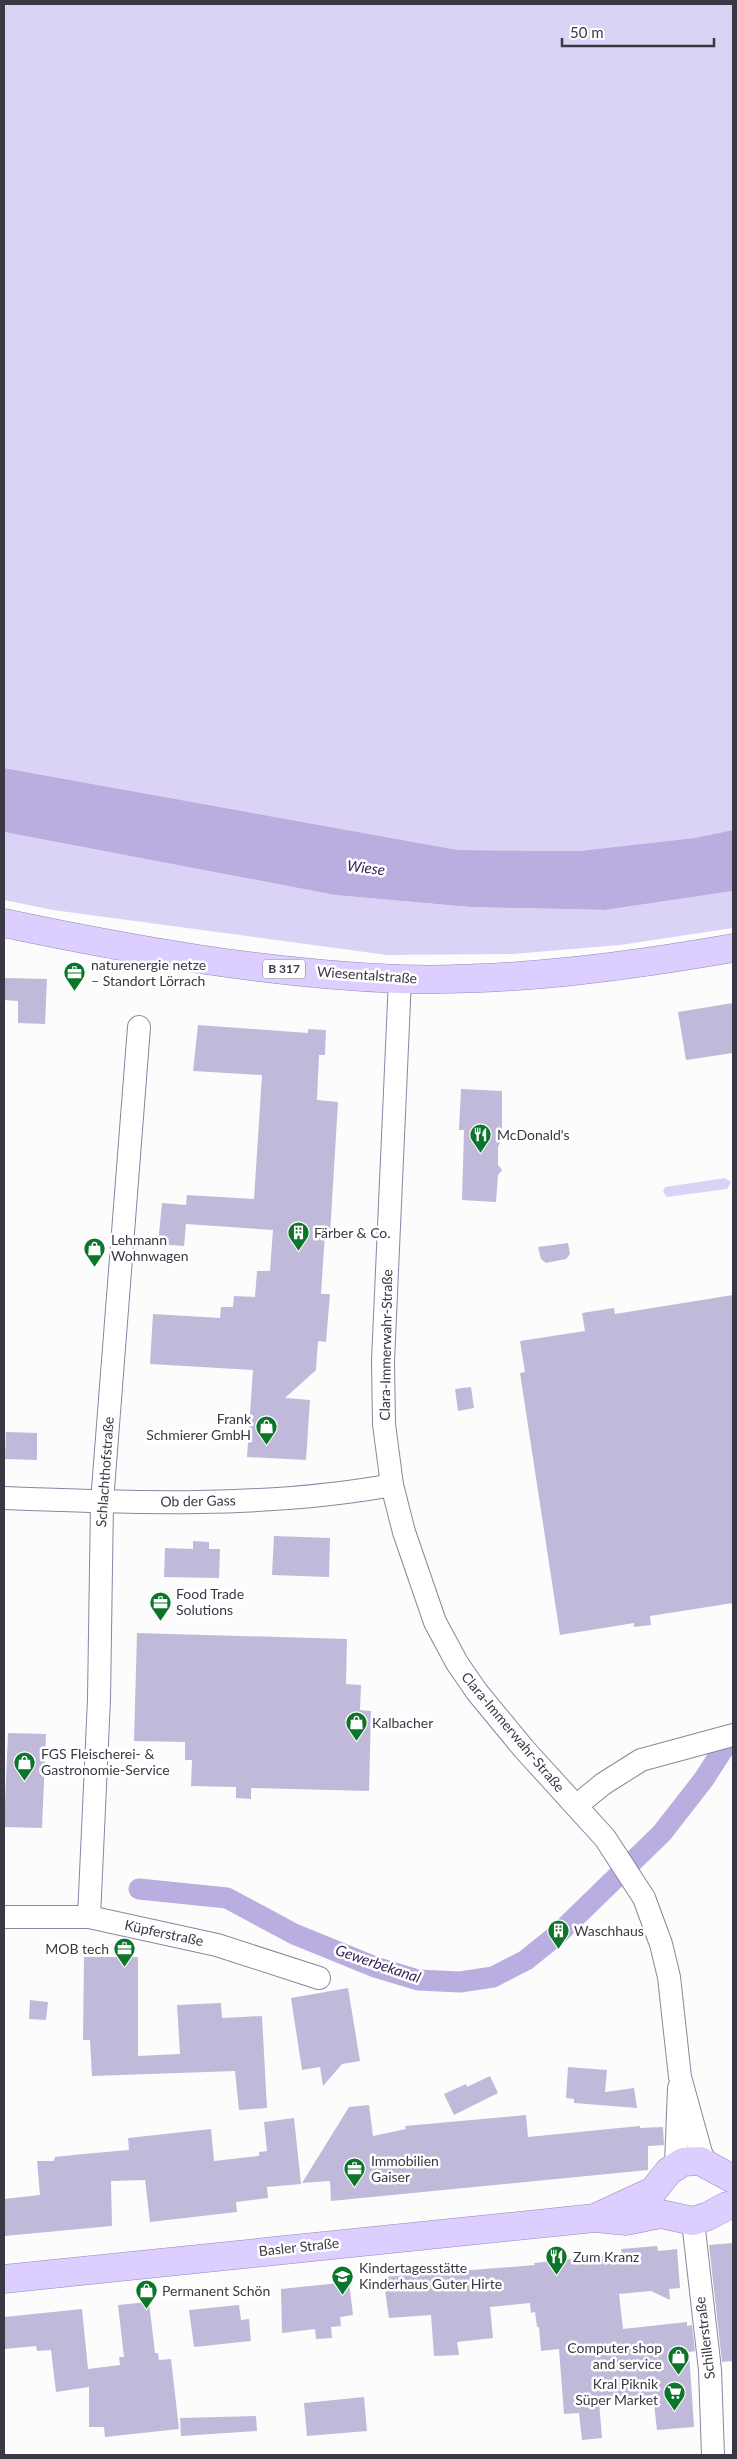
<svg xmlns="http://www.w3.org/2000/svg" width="737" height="2459" viewBox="0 0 737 2459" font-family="Lato,sans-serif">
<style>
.green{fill:#dbd3f5}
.water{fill:#baaddf}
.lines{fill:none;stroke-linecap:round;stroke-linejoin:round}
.canal{stroke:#baaddf;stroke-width:21}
.building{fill:#c1b9da}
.minor-casing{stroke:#8c84a3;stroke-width:24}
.major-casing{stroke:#9585bd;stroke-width:29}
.minor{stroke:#fff;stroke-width:22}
.major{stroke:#dccefe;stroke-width:28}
.labels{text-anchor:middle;stroke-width:5;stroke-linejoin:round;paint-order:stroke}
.shield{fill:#fff;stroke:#76747d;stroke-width:1}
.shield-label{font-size:12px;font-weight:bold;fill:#3b3845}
.poi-label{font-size:14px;fill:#3b3845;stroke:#fff;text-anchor:start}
.street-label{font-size:14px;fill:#3b3845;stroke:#fff}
.water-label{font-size:15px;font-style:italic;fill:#331e59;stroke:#fff}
</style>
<rect width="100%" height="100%" fill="#fbfcfb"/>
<g class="green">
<path d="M4,4H733V830L694,838L579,851L458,850L4,768Z"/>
<path d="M4,832L335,895L470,907L605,910L733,891V928L620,945L513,954L387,955L53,910L4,900Z"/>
<path d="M725,1178L731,1182L727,1189L667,1197L663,1192L665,1187Z"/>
</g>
<path class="water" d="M4,768L458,850L579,851L694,838L733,830V891L605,910L470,907L335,895L4,832Z"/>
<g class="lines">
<path class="canal" d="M139,1889L227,1898L294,1934L375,1967L418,1980L460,1982L493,1977L526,1960L557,1935L662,1833L704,1779L733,1734"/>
</g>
<g class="building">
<path d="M4,978L47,979L45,1024L18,1023V1001L4,1000Z"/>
<path d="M733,1003V1053L686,1060L678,1012Z"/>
<path d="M198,1025L308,1033V1029L326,1030L325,1055H319L317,1100L338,1102L330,1234H325L321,1294H330L326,1342L318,1341L316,1370L285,1398L310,1400L306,1460L247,1457L253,1370L150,1364L153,1314L220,1318L221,1307H233L234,1296L255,1297L257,1271H270L273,1230L186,1224L184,1246L158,1244L162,1203L186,1205L187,1195L254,1199L262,1075L193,1071Z"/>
<path d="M461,1089L502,1091V1138L498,1147V1165L502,1170L498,1175L496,1202L462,1200L464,1130H459Z"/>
<path d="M568,1243L570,1254L566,1259L546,1263L541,1259L538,1247Z"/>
<path d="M733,1295V1603L650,1616L651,1625L634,1627V1623L560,1635L520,1373L525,1372L520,1341L585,1331L582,1313L614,1308L615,1314Z"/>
<path d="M471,1387L474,1408L458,1411L455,1389Z"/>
<path d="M6,1432L37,1433V1460L5,1459Z"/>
<path d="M274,1536L330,1538L329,1577L272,1575Z"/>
<path d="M193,1541L209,1542V1549H220L219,1578L164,1577L165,1548L193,1549Z"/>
<path d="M137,1633L347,1639L346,1684L361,1685L360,1710L371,1711L369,1791L251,1788V1799L236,1798V1787L191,1786L192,1760H185V1742L134,1741Z"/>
<path d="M8,1733L46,1734L42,1828L4,1827Z"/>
<path d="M84,1957H138V2056L180,2054L177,2005L221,2003L222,2018L262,2016L267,2108L239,2110L235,2071L92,2076L90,2040H83Z"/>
<path d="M348,1988L360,2061L342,2064L323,2086L320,2067L302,2070L291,1998Z"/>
<path d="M30,2000L48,2002L46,2020L29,2019Z"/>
<path d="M568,2067L607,2070L605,2092L634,2088L637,2108L574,2103V2099L566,2098Z"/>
<path d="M490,2076L498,2093L454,2115L444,2094L466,2084L467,2087Z"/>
<path d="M369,2105L373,2136L406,2129L405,2126L526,2115L528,2137L640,2126V2128L663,2127L664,2145L648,2146V2170L331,2201L330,2181L302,2183L349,2107Z"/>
<path d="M294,2118L301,2184L267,2187L268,2198L236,2202L237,2212L150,2222L145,2180L111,2181L112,2226L4,2236V2199L40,2195L37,2161H54L55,2157L83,2154L129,2150L128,2138L211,2129L214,2161L259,2156V2152L267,2151L264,2122Z"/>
<path d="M733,2243V2361L722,2362L709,2245Z"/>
<path d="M657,2246L658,2251L677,2249L680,2288L669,2289L670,2300L651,2291L619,2294L623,2329L687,2322V2326L692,2325L695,2351L689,2352L694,2427L657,2430L653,2395L599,2401L602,2438L582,2440L579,2413L564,2414L559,2349L541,2351L539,2327H537L535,2312L531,2313L530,2303L490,2307L493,2338L457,2342L459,2355L434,2356L431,2315L389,2318L383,2277L535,2265L534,2263L622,2254L621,2249Z"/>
<path d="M349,2282L353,2315L340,2317L341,2326L331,2327L332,2338L316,2339L315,2329L282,2333L281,2289Z"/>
<path d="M149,2302L155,2353H158L159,2360L171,2359L179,2429L105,2437L104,2427H89V2387L56,2392L51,2350L37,2351L36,2346L4,2349V2317L82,2309L88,2369L120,2365L119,2357H124L118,2305Z"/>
<path d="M239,2305L241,2320L249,2319L251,2341L194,2347L189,2310Z"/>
<path d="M364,2397L367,2431L307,2436L304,2403Z"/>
<path d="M256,2416L257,2431L181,2436L180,2418Z"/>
</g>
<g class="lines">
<defs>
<g id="minor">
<path d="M400,979L383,1361L384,1424L392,1485L404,1532L435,1622L457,1663L477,1692L524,1749L605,1838L644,1898L661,1944L669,1977L680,2077L701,2153L707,2164"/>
<path d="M4,1498C129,1503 269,1508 392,1485"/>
<path d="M576,1806L603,1784L641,1760L733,1735"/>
<path d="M4,1917H89L217,1945L319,1978"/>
<path d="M89,1917L99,1699L102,1502L139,1027"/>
<path d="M676,2165L679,2088"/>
<path d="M693,2221L710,2370L713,2455"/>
</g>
<g id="major">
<path d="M4,923C132,950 268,974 399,979C511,982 624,967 733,948"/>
<path d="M599,2216L653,2191L669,2171L683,2162L700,2161L733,2179"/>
<path d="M4,2279L595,2218L626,2221L661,2214L693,2221L708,2216L727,2206L733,2205"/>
</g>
</defs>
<use href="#minor" class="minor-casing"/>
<use href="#major" class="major-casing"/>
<use href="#minor" class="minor"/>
<use href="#major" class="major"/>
</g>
<defs>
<symbol id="office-pin" viewBox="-11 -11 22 30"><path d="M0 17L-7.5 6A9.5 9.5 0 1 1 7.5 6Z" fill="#0b7629" stroke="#fff"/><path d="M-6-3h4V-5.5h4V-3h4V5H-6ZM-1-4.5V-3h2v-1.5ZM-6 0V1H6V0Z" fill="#fff"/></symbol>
<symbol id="restaurant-pin" viewBox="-11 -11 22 30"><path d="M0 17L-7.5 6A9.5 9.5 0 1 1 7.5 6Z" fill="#0b7629" stroke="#fff"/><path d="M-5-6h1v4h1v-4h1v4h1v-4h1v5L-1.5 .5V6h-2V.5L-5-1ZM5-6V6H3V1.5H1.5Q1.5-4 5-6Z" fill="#fff"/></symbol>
<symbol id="building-pin" viewBox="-11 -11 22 30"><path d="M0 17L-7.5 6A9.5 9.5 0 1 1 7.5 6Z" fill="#0b7629" stroke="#fff"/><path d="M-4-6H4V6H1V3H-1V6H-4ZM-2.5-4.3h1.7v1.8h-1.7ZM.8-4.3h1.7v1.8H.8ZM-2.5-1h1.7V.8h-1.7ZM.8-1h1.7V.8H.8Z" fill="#fff"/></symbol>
<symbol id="shop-pin" viewBox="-11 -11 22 30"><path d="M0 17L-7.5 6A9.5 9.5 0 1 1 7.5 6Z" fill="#0b7629" stroke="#fff"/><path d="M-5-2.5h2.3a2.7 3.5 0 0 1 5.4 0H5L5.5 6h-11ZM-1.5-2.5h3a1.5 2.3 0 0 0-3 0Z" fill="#fff"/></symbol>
<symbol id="school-pin" viewBox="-11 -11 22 30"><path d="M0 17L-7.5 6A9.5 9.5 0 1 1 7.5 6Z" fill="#0b7629" stroke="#fff"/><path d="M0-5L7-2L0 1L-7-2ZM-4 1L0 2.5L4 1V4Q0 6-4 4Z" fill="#fff"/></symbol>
<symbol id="supermarket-pin" viewBox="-11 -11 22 30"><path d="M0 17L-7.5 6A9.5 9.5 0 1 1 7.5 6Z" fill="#0b7629" stroke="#fff"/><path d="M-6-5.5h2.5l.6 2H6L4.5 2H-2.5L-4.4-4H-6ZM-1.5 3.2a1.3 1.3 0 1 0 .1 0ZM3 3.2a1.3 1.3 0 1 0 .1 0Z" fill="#fff"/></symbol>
</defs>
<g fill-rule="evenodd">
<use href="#office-pin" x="62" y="960" width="25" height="34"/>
<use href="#restaurant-pin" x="468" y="1122" width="25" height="34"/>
<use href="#building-pin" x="286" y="1220" width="25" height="34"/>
<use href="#shop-pin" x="82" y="1236" width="25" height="34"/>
<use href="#shop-pin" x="254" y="1414" width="25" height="34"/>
<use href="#office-pin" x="148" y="1590" width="25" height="34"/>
<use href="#shop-pin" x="344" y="1710" width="25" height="34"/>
<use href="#shop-pin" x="12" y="1750" width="25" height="34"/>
<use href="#building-pin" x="546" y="1918" width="25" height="34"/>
<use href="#office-pin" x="112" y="1936" width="25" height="34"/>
<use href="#office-pin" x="342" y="2156" width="25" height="34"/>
<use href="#restaurant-pin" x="544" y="2244" width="25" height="34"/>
<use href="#school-pin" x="330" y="2264" width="25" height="34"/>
<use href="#shop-pin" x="134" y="2278" width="25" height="34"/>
<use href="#shop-pin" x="666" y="2344" width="25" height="34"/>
<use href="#supermarket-pin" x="662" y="2380" width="25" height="34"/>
</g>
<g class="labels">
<rect class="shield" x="263" y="959.5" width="42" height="19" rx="4"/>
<g class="shield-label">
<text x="284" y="973">B 317</text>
</g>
<g class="poi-label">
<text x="91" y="970">naturenergie netze<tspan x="91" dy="16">– Standort Lörrach</tspan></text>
<text x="497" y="1140">McDonald's</text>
<text x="314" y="1238">Färber &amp; Co.</text>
<text x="111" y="1245">Lehmann<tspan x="111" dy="16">Wohnwagen</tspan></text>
<text x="251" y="1424" text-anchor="end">Frank<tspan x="251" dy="16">Schmierer GmbH</tspan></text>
<text x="176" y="1599">Food Trade<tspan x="176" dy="16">Solutions</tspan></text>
<text x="372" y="1728">Kalbacher</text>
<text x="41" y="1759">FGS Fleischerei- &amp;<tspan x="41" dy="16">Gastronomie-Service</tspan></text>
<text x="574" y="1936">Waschhaus</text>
<text x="109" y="1954" text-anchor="end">MOB tech</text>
<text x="371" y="2166">Immobilien<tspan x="371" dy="16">Gaiser</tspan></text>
<text x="573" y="2262">Zum Kranz</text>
<text x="359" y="2273">Kindertagesstätte<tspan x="359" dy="16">Kinderhaus Guter Hirte</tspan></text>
<text x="162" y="2296">Permanent Schön</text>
<text x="662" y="2353" text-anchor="end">Computer shop<tspan x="662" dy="16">and service</tspan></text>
<text x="658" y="2389" text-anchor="end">Kral Piknik<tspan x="658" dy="16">Süper Market</tspan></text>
</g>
<g class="street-label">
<text transform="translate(367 975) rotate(4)" y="5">Wiesentalstraße</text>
<text transform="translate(386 1345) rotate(-89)" y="5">Clara-Immerwahr-Straße</text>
<text transform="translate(105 1472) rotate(-86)" y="5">Schlachthofstraße</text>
<text transform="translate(198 1501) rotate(-1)" y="5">Ob der Gass</text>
<text transform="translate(513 1732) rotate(50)" y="5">Clara-Immerwahr-Straße</text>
<text transform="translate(164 1933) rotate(12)" y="5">Küpferstraße</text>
<text transform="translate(299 2247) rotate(-6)" y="5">Basler Straße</text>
<text transform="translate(705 2338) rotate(-97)" y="5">Schillerstraße</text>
</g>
<g class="water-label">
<text transform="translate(366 868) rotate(7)" y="5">Wiese</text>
<text transform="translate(378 1964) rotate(19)" y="5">Gewerbekanal</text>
</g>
</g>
<rect width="737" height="2459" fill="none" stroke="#3b3845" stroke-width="10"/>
<path d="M562 38v8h152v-8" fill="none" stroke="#3b3845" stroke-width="2.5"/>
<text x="570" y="38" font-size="15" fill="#3b3845" stroke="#ffffff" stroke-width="4" paint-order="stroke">50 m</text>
</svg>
